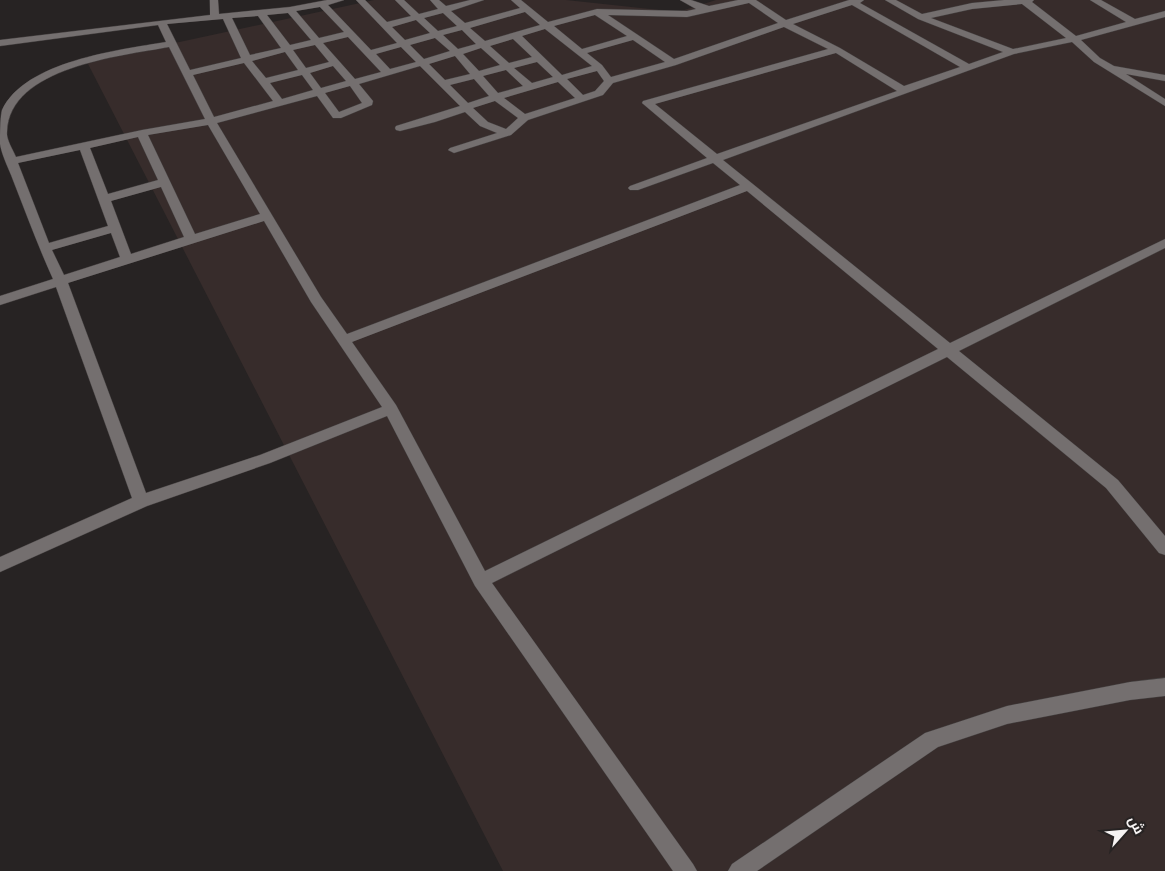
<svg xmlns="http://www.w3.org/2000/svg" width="1165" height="871" viewBox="0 0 1165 871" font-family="Mulish,Cairo,sans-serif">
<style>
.built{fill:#372c2b}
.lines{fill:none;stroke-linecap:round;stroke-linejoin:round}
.minor-casing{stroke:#433f3f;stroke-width:1}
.minor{fill:#746f6f;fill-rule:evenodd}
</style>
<rect width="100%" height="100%" fill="#272323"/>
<path class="built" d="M374,0H566L678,12L716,0H1165V871H503L87,62Z"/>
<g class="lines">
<defs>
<g id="minor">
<path d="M210,0H218L219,14L290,7L327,0H344L328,5L371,50L397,43L356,0H365L387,22L411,16L395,0H404L419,14L438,9L430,0H439L446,6L470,0H484L451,11L465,23L520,8L511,0H521L548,22L597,9L687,11L696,9L680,0H691L709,6L738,0H756L786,20L849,0H864L860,3L969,64L1003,52L918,19L885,0H896L922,14L972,3L1004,0H1034L1032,2L1076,36L1126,22L1090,0H1101L1135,19L1165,11V17L1081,40L1100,58L1114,66L1165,75V81L1126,74L1165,99V106L1094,62L1072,42L1014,54L723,160L950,343L1165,239V248L959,351L1118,480L1165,536V555L1159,553L1106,488L947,357L492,583L693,864L697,871H673L475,586L387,416L270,463L147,506L0,572V557L132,498L56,287L0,305V296L53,279C38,246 26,213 13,180C9,169 2,156 0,144C0,135 0,118 2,110C25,61 119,50 166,42L158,25L0,46V40L210,15ZM749,3L778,23L674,59L608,15L687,17ZM1022,4L1066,38L1013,49L931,18L972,9ZM852,5L960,67L904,86L840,48L793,24ZM320,7L344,32L319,38L296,11ZM525,12L540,25L485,41L470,28ZM288,13L311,40L290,45L267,15ZM443,13L457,26L438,31L424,18ZM595,15L627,36L582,49L554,26ZM258,16L281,48L250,55L232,18ZM223,19L241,58L190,70L167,24ZM416,20L430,33L405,40L392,27ZM784,27L828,49L643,101L642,103L707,158L630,186L628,188L630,190H638L713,163L740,185L347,334L321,297L217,123L317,96L333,118H341L372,105L373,101L359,84L420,66L460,106L396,126L395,128L396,130L400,131L435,122L465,112L480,126L497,133L450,148L448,150L454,153L511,135L528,120L603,95L613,83L676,65ZM545,29L592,66L562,75L522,36ZM462,30L476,44L458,49L443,35ZM348,37L381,72L355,79L323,43ZM435,38L450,51L424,59L410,45ZM513,39L532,57L509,63L490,46ZM633,40L665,62L611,77L602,65L587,53ZM315,45L329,62L306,68L293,50ZM169,47L205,119L142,130L16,157C13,150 6,139 7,132C9,67 121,56 169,47ZM401,47L416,62L390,69L376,54ZM481,48L500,65L479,71L463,54ZM285,52L298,70L266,78L252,61ZM836,53L897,91L717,154L655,104ZM455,56L470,74L445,80L429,64ZM537,62L553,77L532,83L514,68ZM244,63L273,101L214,117L193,75ZM333,66L346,81L321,88L310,73ZM506,70L523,86L498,93L483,76ZM597,71L604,81L595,91L583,95L567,79ZM302,75L313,90L282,99L270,83ZM474,79L489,96L468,103L450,85ZM558,82L575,98L525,114L504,98ZM350,86L362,103L339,112L325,93ZM495,101L518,118L506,129L488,122L473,108ZM208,125L260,214L195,234L148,135ZM138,137L158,180L108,194L90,148ZM80,150L108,226L49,243L18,163ZM161,187L184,237L131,254L111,201ZM747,191L938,349L485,571L396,405L352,342ZM264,221L311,302L382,407L260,455L146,493L68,283ZM111,233L120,257L64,275L52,250Z"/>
<path d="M1165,678V696L1130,700L1007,724L938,747L757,871H728L732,864L925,733L1007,706L1130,682Z"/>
</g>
</defs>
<use href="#minor" class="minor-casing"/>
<use href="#minor" class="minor"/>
</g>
<g transform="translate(1125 831) rotate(63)" stroke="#272323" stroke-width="4" paint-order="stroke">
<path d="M0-4L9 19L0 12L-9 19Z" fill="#f6f3f3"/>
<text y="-8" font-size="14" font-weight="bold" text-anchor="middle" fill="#f6f3f3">ش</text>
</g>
</svg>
